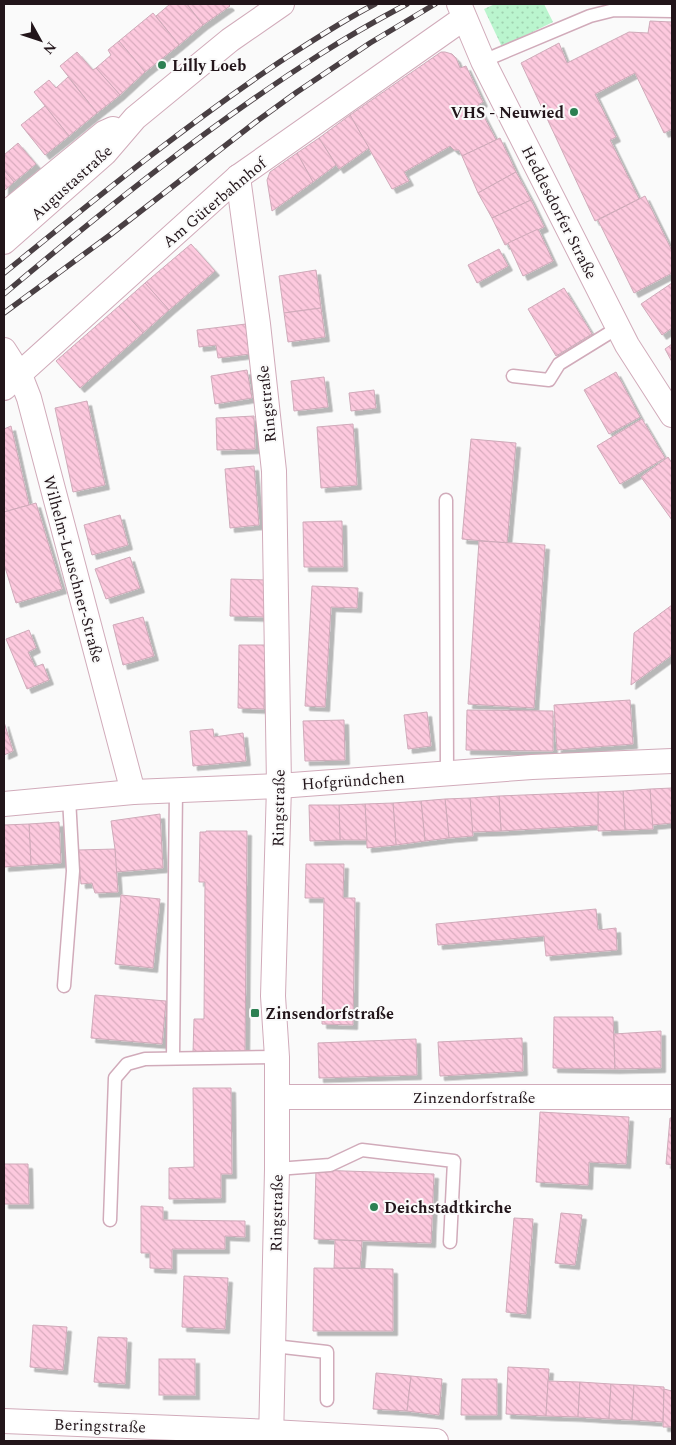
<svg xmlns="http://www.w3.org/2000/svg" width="676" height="1445" viewBox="0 0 676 1445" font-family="Spectral,serif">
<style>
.park{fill:url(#park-dots)}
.building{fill:url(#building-back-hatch);stroke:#cfaab9;filter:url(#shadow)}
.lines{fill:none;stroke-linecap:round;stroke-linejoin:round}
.lane-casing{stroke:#d1abba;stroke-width:15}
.street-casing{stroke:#d1abba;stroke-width:26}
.lane{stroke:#fff;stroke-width:12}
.street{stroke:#fff;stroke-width:24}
.rail-casing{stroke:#493f43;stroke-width:5.5}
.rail{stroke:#fafafa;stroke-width:4;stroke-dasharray:11;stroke-linecap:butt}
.poi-dot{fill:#2c8052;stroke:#fafafa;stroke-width:2}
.labels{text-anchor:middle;stroke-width:4;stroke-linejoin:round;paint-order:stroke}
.poi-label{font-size:16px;font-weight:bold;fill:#22151a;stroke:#fafafa;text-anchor:start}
.street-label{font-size:16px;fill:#22151a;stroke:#fafafa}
</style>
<defs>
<pattern id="park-dots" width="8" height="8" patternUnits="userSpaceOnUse" patternTransform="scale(1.25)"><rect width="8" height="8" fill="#baf5ce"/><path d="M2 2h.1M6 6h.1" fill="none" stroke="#a0d1b0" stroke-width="1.8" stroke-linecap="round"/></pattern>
<pattern id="building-back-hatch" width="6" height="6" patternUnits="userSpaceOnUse" patternTransform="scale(1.25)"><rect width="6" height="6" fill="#fdc9de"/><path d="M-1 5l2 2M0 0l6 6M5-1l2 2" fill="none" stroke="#d9acbe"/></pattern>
<filter id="shadow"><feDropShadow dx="4.5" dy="4.5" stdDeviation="0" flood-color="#0004"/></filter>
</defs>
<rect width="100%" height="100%" fill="#fafafa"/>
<path class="park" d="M495,4H544L553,22L502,47L484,9Z"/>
<g class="building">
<path d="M170,4H187L203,25L179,45L156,16Z"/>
<path d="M187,4H228L230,6L203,25Z"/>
<path d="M153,13L179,45L145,72L119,41Z"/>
<path d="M650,21L672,22V129L664,133L635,73L595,94L616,137L610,140L639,199L595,221L521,63L559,43L567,63L629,32L648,33Z"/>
<path d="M119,41L145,72L120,95L96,68L111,55L108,50Z"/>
<path d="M77,52L93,70L96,68L120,95L97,113L60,66Z"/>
<path d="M441,52H445L452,54L456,58L460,68L466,66L483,102L478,105L496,140L462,156L459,150H454L450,146L404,172L409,181L392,189L350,115Z"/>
<path d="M68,77L97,113L69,136L34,92L49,80L56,88Z"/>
<path d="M45,106L69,136L45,155L21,125Z"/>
<path d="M350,115L369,148L339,169L319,138Z"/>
<path d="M319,138L336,165L313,182L297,153Z"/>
<path d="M500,138L516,172L478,193L462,156Z"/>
<path d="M18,143L36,164L14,182L4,170V155Z"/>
<path d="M297,153L313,182L272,211L267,180L270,172Z"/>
<path d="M4,170L14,182L4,191Z"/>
<path d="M516,172L531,200L492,218L478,193Z"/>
<path d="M645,196L672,251V273L634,293L598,220Z"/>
<path d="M531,200L544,227L505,245L492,218Z"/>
<path d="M538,229L553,261L523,276L508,243Z"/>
<path d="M191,244L215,271L169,310L145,283Z"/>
<path d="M499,249L508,266L477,283L468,265Z"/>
<path d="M316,270L321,308L284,313L279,276Z"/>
<path d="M145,283L169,310L143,333L119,306Z"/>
<path d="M672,283V328L662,335L641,304Z"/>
<path d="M564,288L592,334L556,356L528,309Z"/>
<path d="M119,306L143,333L80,388L56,361Z"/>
<path d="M321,308L325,337L288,342L284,313Z"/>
<path d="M246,324L250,354L218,358L216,345L199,347L197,330Z"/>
<path d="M672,344V362L665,349Z"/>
<path d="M247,370L252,398L215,404L211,376Z"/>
<path d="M616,372L640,417L609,434L584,390Z"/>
<path d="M324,377L328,407L294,411L291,381Z"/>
<path d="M374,390L376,408L351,411L349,393Z"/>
<path d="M87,401L105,485L73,492L55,408Z"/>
<path d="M254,416L255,449L217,450L216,418Z"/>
<path d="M642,419L665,458L620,484L597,446Z"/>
<path d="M353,424L357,485L321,488L317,427Z"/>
<path d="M11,426L29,505L4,512V429Z"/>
<path d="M471,439L516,443L507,543L462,539Z"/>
<path d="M668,457L672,463V520L641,477Z"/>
<path d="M254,466L259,525L230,528L225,469Z"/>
<path d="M36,503L62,589L16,603L4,564V512Z"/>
<path d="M120,515L128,545L92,555L84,525Z"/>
<path d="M342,521L343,567H304L303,522Z"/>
<path d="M479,541L545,545L534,708L468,704Z"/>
<path d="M130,557L140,588L106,599L95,569Z"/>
<path d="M231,579L266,580L265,617L230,616Z"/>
<path d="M312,586L358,588L357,608L331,607L325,707L305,706Z"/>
<path d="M672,605V655L631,685L634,633Z"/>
<path d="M143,617L154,656L123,665L113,625Z"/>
<path d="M29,630L36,648L28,652L35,667L43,664L49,680L27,689L6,639Z"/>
<path d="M239,645H265L264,709L238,708Z"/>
<path d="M630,700L633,744L557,750L554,705Z"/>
<path d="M467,710L553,711V751L466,750Z"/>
<path d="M427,712L431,746L408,749L404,715Z"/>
<path d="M344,720L345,760L305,761L303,721Z"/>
<path d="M4,722L13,751L4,755Z"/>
<path d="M213,729L214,737L243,733L246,761L193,766L190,731Z"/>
<path d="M672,788V823L652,825L650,789Z"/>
<path d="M650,789L653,829L625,830L623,791Z"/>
<path d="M623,791L625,830L598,831V792Z"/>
<path d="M598,792V825L501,831L499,796Z"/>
<path d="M499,796L501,831L472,832L470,798Z"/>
<path d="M470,798L473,836L449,838L445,799Z"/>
<path d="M445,799L449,838L425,841L421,801Z"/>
<path d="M421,801L425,841L396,845L393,803Z"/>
<path d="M393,803L396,845L367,848L365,804Z"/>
<path d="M365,804L367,840H340L339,805Z"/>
<path d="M309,805H339L340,840L310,841Z"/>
<path d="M160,814L163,868L116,872L115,849L111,821Z"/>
<path d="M59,822L61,863L31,865L29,824Z"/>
<path d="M29,824L31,865L4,867V825Z"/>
<path d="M206,831H247L245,1053L193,1052L194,1019H204L205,882H199L200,832H206Z"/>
<path d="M115,849L118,892L95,893L92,883L81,884L78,850Z"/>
<path d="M306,864H344L343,898H355L353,1025L322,1024L324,898H305Z"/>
<path d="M121,895L160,899L153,968L115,964Z"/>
<path d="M596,909L598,930L616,928L617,950L546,956L544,936L438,945L436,924Z"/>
<path d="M95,995L166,1001L162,1044L91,1038Z"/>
<path d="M554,1017H613L615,1069L553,1068Z"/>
<path d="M661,1031V1068L615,1069L614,1034Z"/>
<path d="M522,1038L523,1071L440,1076L438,1042Z"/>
<path d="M416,1039L417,1075L319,1078L318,1043Z"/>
<path d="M193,1088H231L232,1174H221V1198L169,1199V1168L194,1167Z"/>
<path d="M540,1112L629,1117L626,1164L589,1162L588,1185L536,1182Z"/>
<path d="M670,1118H672V1165L666,1164Z"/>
<path d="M4,1164H28L29,1204H4Z"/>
<path d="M316,1170L434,1174L431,1243L314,1239Z"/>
<path d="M141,1206L163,1207V1220L245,1221V1237L225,1236V1249H172V1269L150,1268V1253H141Z"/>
<path d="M561,1213L582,1215L575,1265L555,1263Z"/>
<path d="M514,1218L533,1219L526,1314L506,1312Z"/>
<path d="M335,1240L362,1241L360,1268H334Z"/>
<path d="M314,1268L393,1269V1331H313Z"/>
<path d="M184,1276L228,1278L225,1329L182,1327Z"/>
<path d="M33,1325L67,1327L63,1370L30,1367Z"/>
<path d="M98,1337L127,1338L125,1384L94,1382Z"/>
<rect x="159" y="1359" width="36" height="36"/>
<path d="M508,1367L549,1369L546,1416L506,1414Z"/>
<path d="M376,1373L411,1376L407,1411L373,1409Z"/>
<path d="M411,1376L442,1379L439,1415L407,1411Z"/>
<path d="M462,1379H497V1415H461Z"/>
<path d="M548,1381L580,1382L578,1417L546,1416Z"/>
<path d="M580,1382L611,1384L609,1419L578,1417Z"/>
<path d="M611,1384L634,1385L632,1420L609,1419Z"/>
<path d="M634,1385L664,1387L663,1422L632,1420Z"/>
<path d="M664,1389L672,1391V1427H663Z"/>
</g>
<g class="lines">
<defs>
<g id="lane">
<path d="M483,61L590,16L614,10L672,11"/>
<path d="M513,376L549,380L559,364L619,327"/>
<path d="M446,500L447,774"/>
<path d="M64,986L73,871L69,798"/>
<path d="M173,1058L176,790"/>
<path d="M277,1169L330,1165L362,1150L454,1161L450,1242"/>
<path d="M110,1220L115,1078L127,1064L145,1059L277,1057"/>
<path d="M274,1346L327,1352V1400"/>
</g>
<g id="street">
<path d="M459,4L483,61L627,345L672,415"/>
<path d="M238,177L258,324L274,471L279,786L273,996L277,1057V1169L271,1441"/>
<path d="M4,215L104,133L113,129"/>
<path d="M4,242L105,153L135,118L230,40L282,4"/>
<path d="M4,350L20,375L29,398L133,792"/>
<path d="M4,388L238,177L464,18"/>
<path d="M4,804L133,792L279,786L532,767L672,761"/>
<path d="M277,1097H672"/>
<path d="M4,1421L272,1432L436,1441"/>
</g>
</defs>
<use href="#lane" class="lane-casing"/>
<use href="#street" class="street-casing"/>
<use href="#lane" class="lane"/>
<use href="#street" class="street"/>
<defs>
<g id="rail">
<path d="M4,273C94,200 184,126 281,61C312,41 342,21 375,4"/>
<path d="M4,294C104,210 208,126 319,55C347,37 377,20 407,4"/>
<path d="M4,313L110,235L257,121L297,92L370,43L435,4"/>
</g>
</defs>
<use href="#rail" class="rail-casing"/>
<use href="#rail" class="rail"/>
</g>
<g class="poi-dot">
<circle cx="162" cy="65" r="5"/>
<circle cx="574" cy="112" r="5"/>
<rect x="250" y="1008" width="10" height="10" rx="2.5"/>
<circle cx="374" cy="1207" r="5"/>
</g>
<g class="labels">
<g class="poi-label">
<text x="172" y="71">Lilly Loeb</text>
<text x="564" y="118" text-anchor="end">VHS - Neuwied</text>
<text x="265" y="1019">Zinsendorfstraße</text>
<text x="384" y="1213">Deichstadtkirche</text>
</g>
<g class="street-label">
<text transform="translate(71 182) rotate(-42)" y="6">Augustastraße</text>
<text transform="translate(214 202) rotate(-40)" y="6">Am Güterbahnhof</text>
<text transform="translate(560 212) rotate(63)" y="6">Heddesdorfer Straße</text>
<text transform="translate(266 404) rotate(-96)" y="6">Ringstraße</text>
<text transform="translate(74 569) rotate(75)" y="6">Wilhelm-Leuschner-Straße</text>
<text transform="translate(353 780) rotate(-4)" y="6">Hofgründchen</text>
<text transform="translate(278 808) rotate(-89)" y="6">Ringstraße</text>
<text x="474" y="1103">Zinzendorfstraße</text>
<text transform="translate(276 1213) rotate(-89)" y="6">Ringstraße</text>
<text transform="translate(100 1425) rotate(2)" y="6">Beringstraße</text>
</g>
</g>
<rect width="676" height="1445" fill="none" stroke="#22151a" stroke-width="10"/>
<g transform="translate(40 40) rotate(130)" stroke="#fafafa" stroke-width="4" paint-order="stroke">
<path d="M0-4L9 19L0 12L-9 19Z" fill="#22151a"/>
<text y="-8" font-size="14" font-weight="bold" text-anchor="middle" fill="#22151a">N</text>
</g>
</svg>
